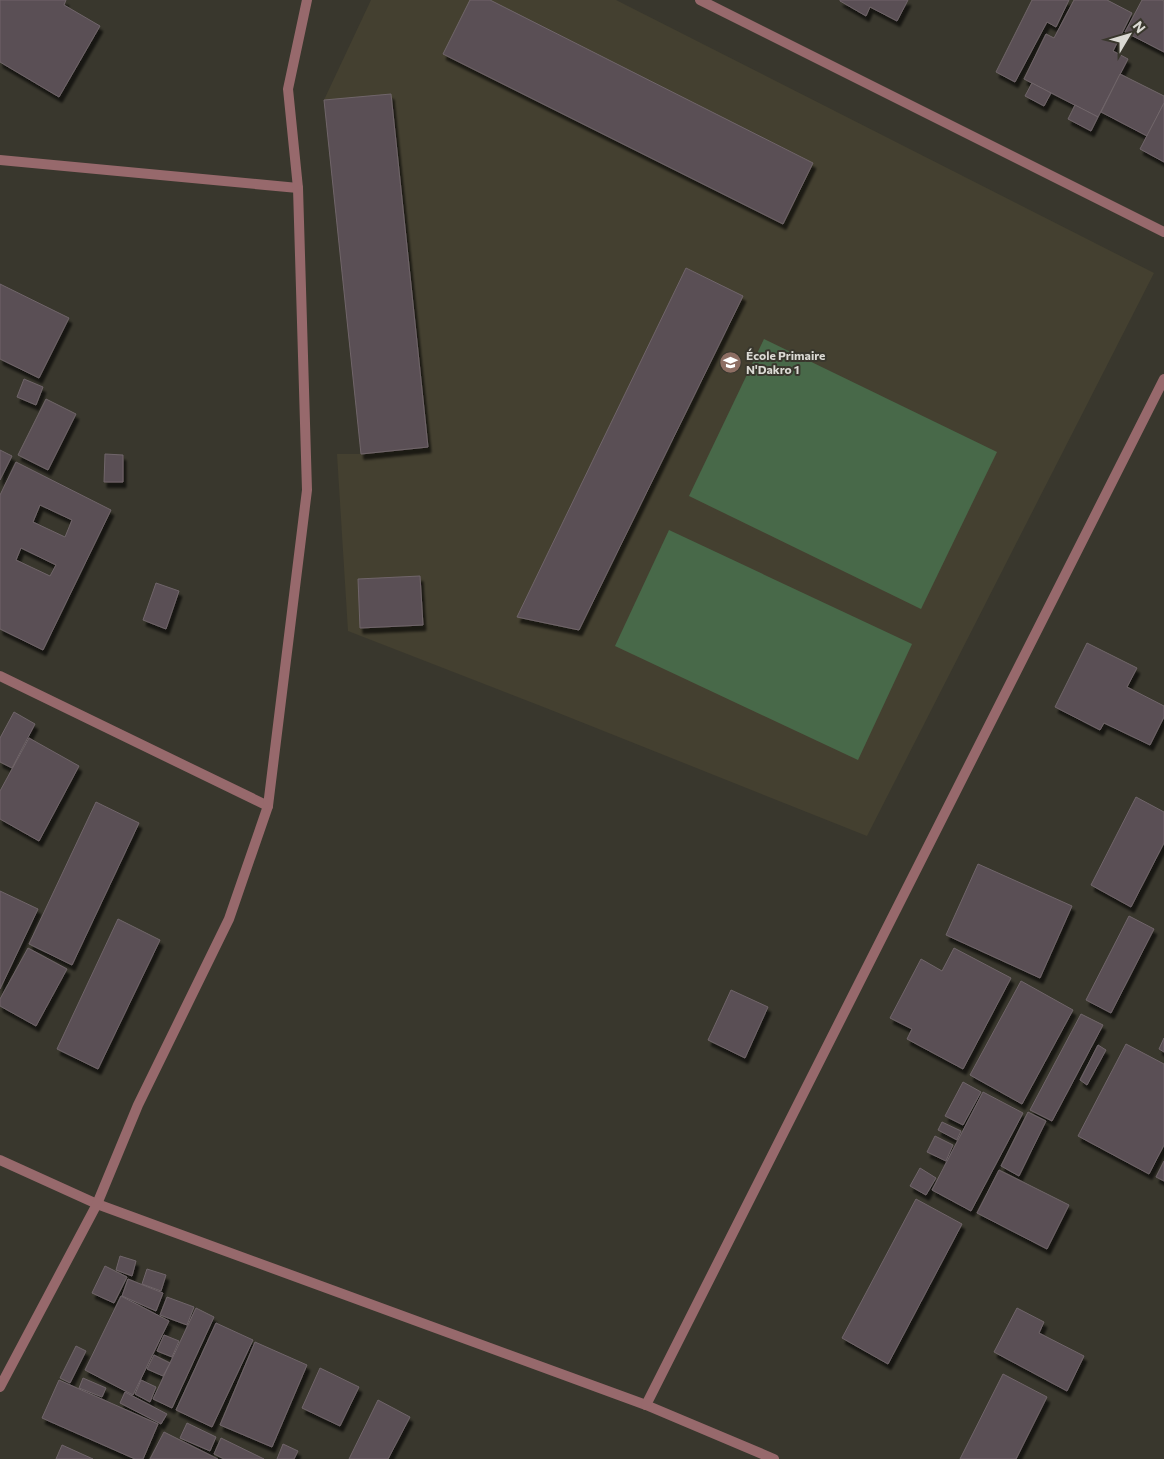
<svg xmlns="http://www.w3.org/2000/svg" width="1164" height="1459" viewBox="0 0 1164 1459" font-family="Commissioner,sans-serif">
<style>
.built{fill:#444030}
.green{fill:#486949}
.building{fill:#5a4f54;stroke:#70656a;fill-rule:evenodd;filter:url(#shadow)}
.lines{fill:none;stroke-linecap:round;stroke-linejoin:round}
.minor{stroke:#97696c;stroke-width:10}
.tertiary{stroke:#97696c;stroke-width:10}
.labels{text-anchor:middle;stroke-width:4;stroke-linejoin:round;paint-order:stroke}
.poi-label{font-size:12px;font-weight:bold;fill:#dbdad4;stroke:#39372d;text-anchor:start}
</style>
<defs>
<filter id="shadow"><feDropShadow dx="3" dy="5.5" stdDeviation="1" flood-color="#0009"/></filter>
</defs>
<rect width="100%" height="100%" fill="#39372d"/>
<path class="built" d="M371,0H616L1154,273L867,836L546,708L348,631L337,454H361L324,100Z"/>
<g class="green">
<path d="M764,339L997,452L921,609L689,496Z"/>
<path d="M669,530L912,644L858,760L615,646Z"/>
</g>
<g class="building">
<path d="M0,0H66L64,5L100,26L59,97L0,62Z"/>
<path d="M470,0H490L813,163L783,224L443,54Z"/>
<path d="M840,0H908L897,21L870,7L866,16L840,1Z"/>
<path d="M1032,0H1069L1056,27L1047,22L1015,82L996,72Z"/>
<path d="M1074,0H1107L1132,13L1113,51L1128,59L1098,117L1024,79L1046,34L1054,38Z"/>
<path d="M1142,0H1162L1164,1V52L1125,32Z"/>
<path d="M1120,74L1164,96V103L1147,136L1101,112Z"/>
<path d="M1032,83L1051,93L1044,106L1025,96Z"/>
<path d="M391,94L428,447L361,454L324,100Z"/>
<path d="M1164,103V162L1140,149Z"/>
<path d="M1075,105L1098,117L1091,131L1068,119Z"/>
<path d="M686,268L743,296L579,630L517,617Z"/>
<path d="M0,284L69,318L39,378L0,359Z"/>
<path d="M24,379L43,387L36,405L17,397Z"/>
<path d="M46,399L76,414L48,470L18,455Z"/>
<path d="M0,450L12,456L0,480Z"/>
<path d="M105,454L123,455V482H104Z"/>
<path d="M16,462L111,510L43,650L0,629V495ZM40,505L72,520L65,537L33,522ZM21,548L56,565L50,576L16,560Z"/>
<path d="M420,576L423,625L360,628L358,579Z"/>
<path d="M156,583L179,591L166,629L143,620Z"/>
<path d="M1087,643L1137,668L1127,687L1164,706V717L1150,745L1104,723L1100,730L1055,707Z"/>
<path d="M14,712L35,724L12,768L0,762V738Z"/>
<path d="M29,738L79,766L39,841L0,819V791Z"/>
<path d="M1136,797L1164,812V843L1131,907L1091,885Z"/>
<path d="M96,802L139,823L72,965L29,944Z"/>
<path d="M978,864L1072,906L1040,978L946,935Z"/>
<path d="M0,891L38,909L0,989Z"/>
<path d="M1129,916L1154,929L1111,1013L1086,1000Z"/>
<path d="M118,919L160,940L98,1069L57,1049Z"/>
<path d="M28,948L67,969L36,1026L0,1006V999Z"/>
<path d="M954,948L1011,978L963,1069L907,1039L912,1029L890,1018L921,959L942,971Z"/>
<path d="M1021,981L1073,1010L1022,1104L970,1075Z"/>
<path d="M731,990L768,1007L745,1058L708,1040Z"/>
<path d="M1081,1014L1103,1025L1052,1121L1030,1110Z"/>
<path d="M1164,1038V1052L1159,1049Z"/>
<path d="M1126,1044L1164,1064V1145L1149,1174L1078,1136Z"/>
<path d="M1098,1045L1106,1050L1087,1085L1080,1080Z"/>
<path d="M963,1082L981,1092L963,1125L945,1116Z"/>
<path d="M983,1092L1023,1113L971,1211L932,1190Z"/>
<path d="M1028,1112L1046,1121L1019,1176L1001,1166Z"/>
<path d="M942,1122L961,1131L957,1140L938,1130Z"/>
<path d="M935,1136L953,1145L946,1161L927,1152Z"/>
<path d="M1164,1161V1181L1156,1177Z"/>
<path d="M920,1168L936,1178L926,1195L910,1186Z"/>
<path d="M999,1170L1069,1205L1047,1249L977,1213Z"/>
<path d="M916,1199L962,1224L888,1364L842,1338Z"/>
<path d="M120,1256L136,1261L132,1276L116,1270Z"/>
<path d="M105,1266L127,1277L114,1303L92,1293Z"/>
<path d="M147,1269L166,1275L161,1291L142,1284Z"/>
<path d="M128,1279L163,1293L156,1311L122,1296Z"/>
<path d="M121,1296L169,1321L133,1395L85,1370Z"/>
<path d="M167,1297L194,1307L187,1325L160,1315Z"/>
<path d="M196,1308L214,1317L172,1408L153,1399Z"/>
<path d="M1017,1308L1044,1322L1039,1333L1084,1356L1067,1391L994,1352Z"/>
<path d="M216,1323L253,1340L212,1427L176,1410Z"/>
<path d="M164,1335L179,1341L172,1357L157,1351Z"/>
<path d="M255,1342L307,1365L272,1447L220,1425Z"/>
<path d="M76,1346L86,1351L70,1383L60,1378Z"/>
<path d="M154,1355L170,1363L163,1376L147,1369Z"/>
<path d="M320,1368L359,1387L340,1426L302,1408Z"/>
<path d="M1003,1374L1047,1397L1016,1459H960Z"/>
<path d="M83,1378L106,1388L102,1397L79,1388Z"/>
<path d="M59,1380L158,1424L143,1459H135L42,1418Z"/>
<path d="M141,1380L156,1387L150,1402L135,1394Z"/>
<path d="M125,1392L167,1414L161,1424L120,1403Z"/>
<path d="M378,1400L410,1417L388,1459H349Z"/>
<path d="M187,1423L216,1437L210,1451L180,1438Z"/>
<path d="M164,1432L218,1459H150Z"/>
<path d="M221,1438L264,1459H224L214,1454Z"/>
<path d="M283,1444L298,1451L294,1459H277Z"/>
<path d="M62,1445L93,1459H56Z"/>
</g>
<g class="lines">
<g class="minor">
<path d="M700,0L1164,232"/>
<path d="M0,160L298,188"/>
<path d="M0,676L268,806"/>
<path d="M0,1160L97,1204L646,1405L774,1459"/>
<path d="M646,1405L1164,379"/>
</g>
<path class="tertiary" d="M0,1387L97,1204L138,1105L229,919L268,806L307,490L298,188L288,89L307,0"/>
</g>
<defs>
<symbol id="school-disc" viewBox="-11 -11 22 22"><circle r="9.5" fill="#8d6e63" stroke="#39372d"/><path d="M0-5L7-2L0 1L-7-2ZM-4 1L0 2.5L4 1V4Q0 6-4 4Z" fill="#fff"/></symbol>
</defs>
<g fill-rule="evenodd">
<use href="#school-disc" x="718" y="350" width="25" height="25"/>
</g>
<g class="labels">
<g class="poi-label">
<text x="746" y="360">École Primaire<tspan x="746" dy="14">N'Dakro 1</tspan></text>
</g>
</g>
<g transform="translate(1129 35) rotate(52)" stroke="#39372d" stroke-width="4" paint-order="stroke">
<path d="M0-4L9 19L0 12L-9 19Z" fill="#dbdad4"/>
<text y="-8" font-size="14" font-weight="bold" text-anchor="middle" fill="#dbdad4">N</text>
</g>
</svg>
